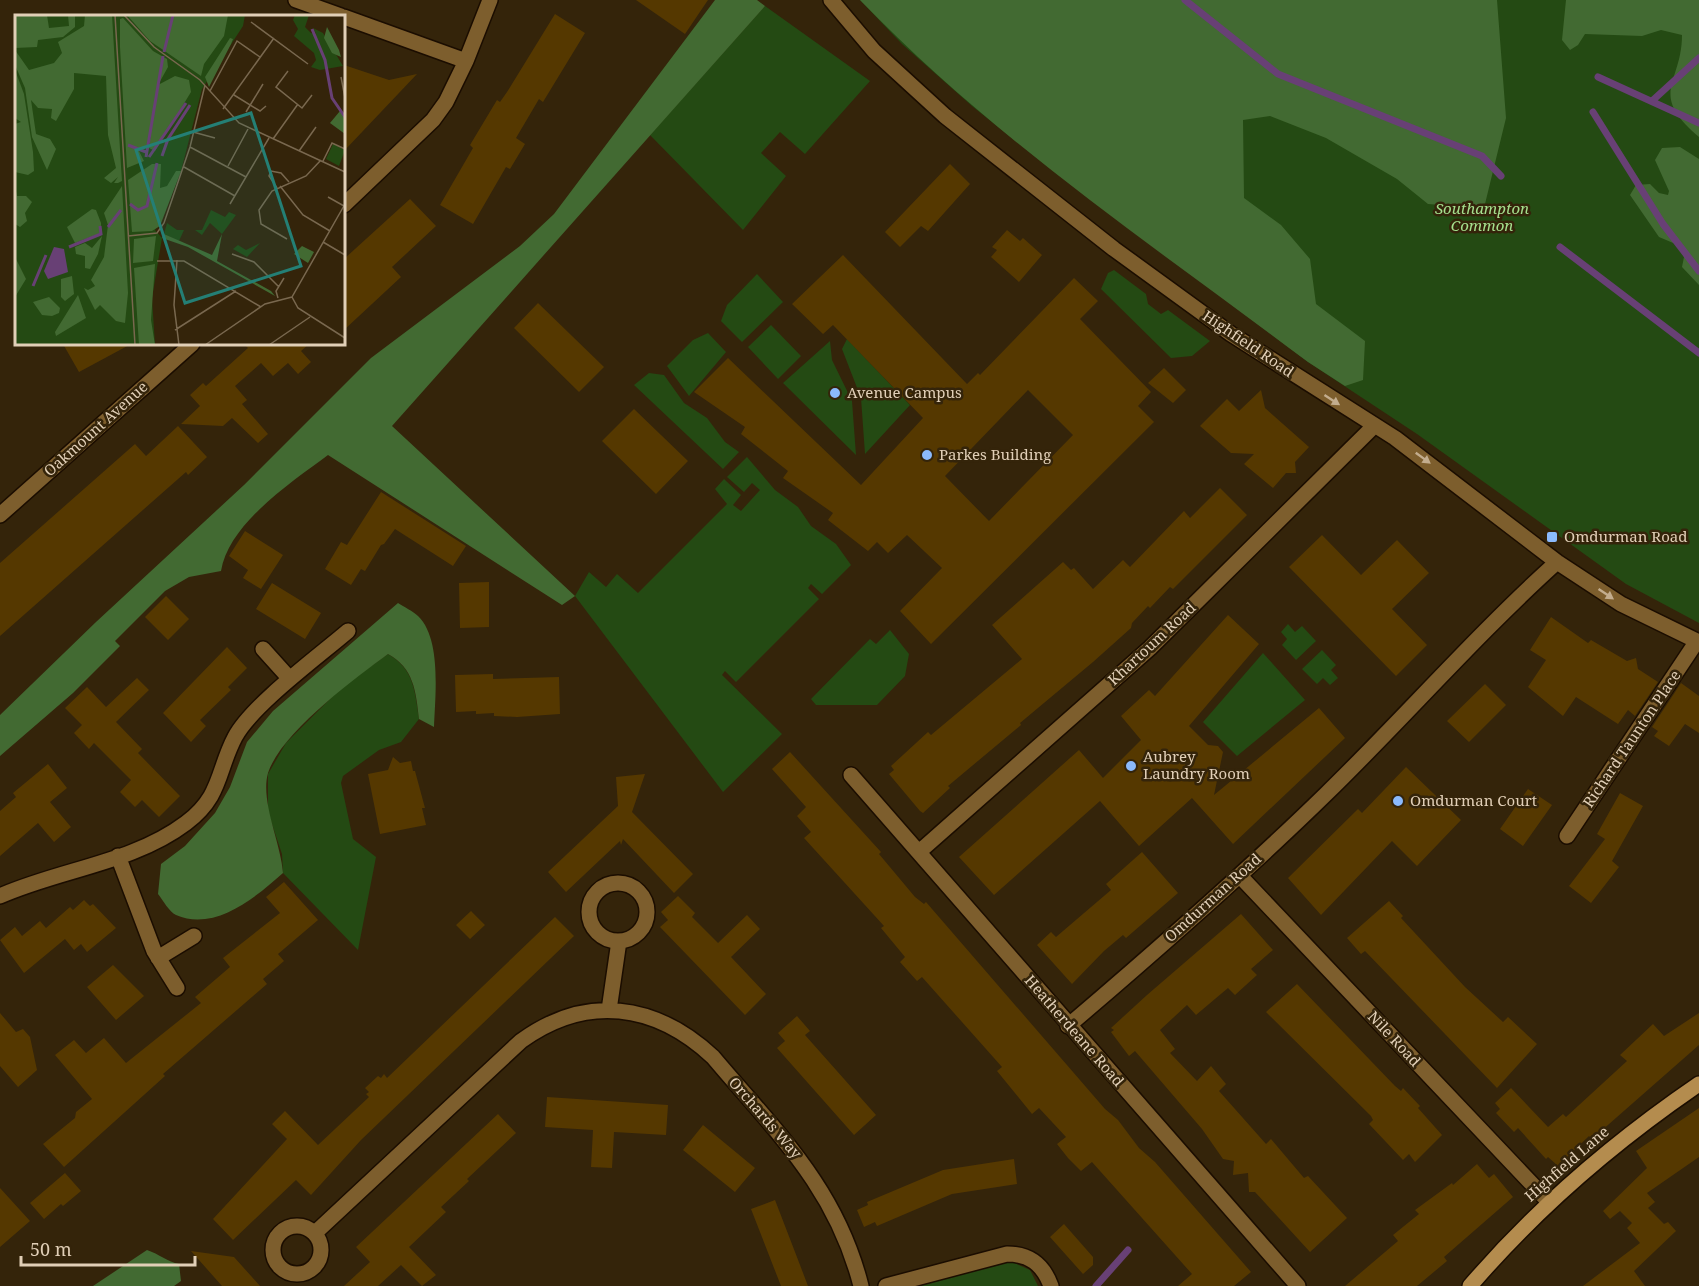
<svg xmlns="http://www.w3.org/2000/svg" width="1699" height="1286" font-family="'Noto Serif',serif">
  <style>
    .green { fill: #244a13 }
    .forest { fill: #426a32 }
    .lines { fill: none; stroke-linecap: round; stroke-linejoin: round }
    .stream { stroke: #684075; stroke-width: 7 }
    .building { fill: #553800; fill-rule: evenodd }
    .minor-casing { stroke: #1b0d00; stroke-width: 18 }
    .major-casing { stroke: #1b0d00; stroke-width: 18 }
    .minor { stroke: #7d5e2d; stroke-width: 15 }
    .major { stroke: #b48c4e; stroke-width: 15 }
    .oneway { fill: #c3ad8e }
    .poi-dot { fill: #8bbafc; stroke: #34240a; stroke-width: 2 }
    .labels { text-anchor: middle; stroke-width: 5; stroke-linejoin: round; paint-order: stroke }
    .park-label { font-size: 15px; font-style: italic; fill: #a5e08e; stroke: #34240a }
    .street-label { font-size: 15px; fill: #e1cfb7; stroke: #34240a }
    .poi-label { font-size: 15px; fill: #e1cfb7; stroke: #34240a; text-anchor: start }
    .inset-river { fill: none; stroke: #684075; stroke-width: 3 }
    .inset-road { fill: none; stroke: #79684f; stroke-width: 1.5 }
    .view { fill: #247f75; fill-opacity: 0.15; stroke: #247f75; stroke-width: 3 }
    .inset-edge { fill: none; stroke: #e1cfb7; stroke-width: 3 }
  </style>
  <rect width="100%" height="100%" fill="#34240a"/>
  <path class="green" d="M860,0H1699V623L1626,584L1417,434L1308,362L1048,167L972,106L902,44Z
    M765,6L870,81L805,154L780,132L761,153L786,176L743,230L650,135Z
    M1114,270L1146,294L1148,304L1161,314L1168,310L1210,341L1192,356L1171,358L1101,289L1108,273Z
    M757,274L783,302L742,342L721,321L727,305Z
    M771,325L801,356L778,379L748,347Z
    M708,333L726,352L689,396L667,366L693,340Z
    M847,339L910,405L865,454L861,398L842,349Z
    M830,341L832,360L852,401L856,455L783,383Z
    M649,373L664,375L684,403L707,418L725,442L739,452L723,469L634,385Z
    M747,457L775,490L798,507L811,526L836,544L851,565L822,594L811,584L808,588L819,599L736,682L725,671L722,675L782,734L723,792L575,596L589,572L606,587L617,574L638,593L727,504L715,489L724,479L741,495L733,505L741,511L760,490L752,483L744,492L727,477Z
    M1288,624L1295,632L1302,626L1316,641L1296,660L1282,645L1287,639L1281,632Z
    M890,630L909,654L905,676L877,705H816L811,699L870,639L876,644Z
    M1322,650L1336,665L1331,670L1338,678L1330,685L1323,678L1317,684L1302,669Z
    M1263,653L1305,700L1237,756L1203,722Z
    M388,654C414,669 415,691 419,719L401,742L379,750L343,776L341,783L353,839L376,857L358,950L283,873L282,854L268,812V774L286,743L342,687Z
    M1010,1261L1030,1270L1038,1286H913Z"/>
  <path class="forest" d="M715,0H757L765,6L392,426L575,596L562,605L328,455C292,482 229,523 221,571L189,577L165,591L115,641L120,646L73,693L0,756V715L96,622L244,485L371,358L520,246L554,214Z
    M860,0H1497L1506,118L1484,208L1428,204L1397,179L1326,138L1270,116L1243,120L1244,198L1281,225L1310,259L1316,304L1365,341L1363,380L1345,386L1308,362C1155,247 994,139 860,0Z
    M1566,0H1699V137C1647,93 1682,84 1682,35L1661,30L1642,36L1585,34L1578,45L1570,50L1562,40Z
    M1680,147L1699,159V285L1682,267L1684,257L1678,245L1659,237L1630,195L1636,185L1650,184L1659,193L1668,195L1669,191L1655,160L1662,148Z
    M398,603C404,607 413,611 418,616C442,639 435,697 434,727L419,719C416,692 414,668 388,654C354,679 281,733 268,773C260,801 281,843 283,873C256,897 215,932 176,915C169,912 163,900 158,894L161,864L185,846L215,813L230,787L247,742L273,711Z
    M147,1250C159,1254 168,1262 179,1264L181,1281L174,1286H93Z"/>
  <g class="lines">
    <path class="stream" d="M1185,0L1278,74L1482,156L1501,176
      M1598,77L1699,123
      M1652,101L1699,58
      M1593,112L1663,224L1699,271
      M1560,247L1699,353
      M1096,1286L1128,1250"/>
  </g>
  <path class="building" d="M636,0H708L685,34Z
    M555,14L585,33L543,102L539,99L516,138L525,144L510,169L506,167L473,224L440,205L473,148L470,145L497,100L500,102L507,92Z
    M344,65L389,80L417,74L344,151Z
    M950,164L970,184L928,231L921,226L900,247L885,232Z
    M410,199L436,226L392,267L401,277L344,330V259Z
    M1007,230L1020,241L1023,238L1042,255L1019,282L991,257L997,250L992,247Z
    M843,255L967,384L978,373L980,375L1074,278L1098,301L1080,319L1151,392L1138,406L1154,422L931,644L900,611L942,568L907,535L888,553L877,542L868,551L828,520L833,513L783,478L788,471L741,434L745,427L694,392L728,358L861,485L923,418L833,325L823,334L792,304ZM1028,390L1073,435L989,521L945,476Z
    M538,303L604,367L579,392L514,328Z
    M63,344H131L79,372Z
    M244,344H309L301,351L311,362L298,374L288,363L273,376L261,363L235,386L247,400L242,404L268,434L258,443L232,418L223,426L181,424L200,406L190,395L203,383L206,386L248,348Z
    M1164,368L1186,390L1173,403L1148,383Z
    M1261,390L1265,408L1309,447L1295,462L1296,473H1286L1273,488L1244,464L1254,454L1231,453L1200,426L1227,399L1239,411Z
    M634,409L688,461L656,494L602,441Z
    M178,426L207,457L188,475L186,472L0,636V563L135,444L146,456Z
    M1220,488L1247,515L1173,589L1170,587L1150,608L1148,606L1132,623L1131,628L1093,662L1020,723L1021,725L948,786L950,788L923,813L920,811L889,774L894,770L891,766L928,732L931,735L1022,659L992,625L1063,562L1071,570L1074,568L1093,589L1123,560L1130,567L1184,511L1190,518Z
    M381,492L466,546L453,566L395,529L384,544L381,545L365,571L361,569L351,585L325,569L341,542L347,545Z
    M245,531L283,555L261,589L243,578L248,570L229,556Z
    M1322,535L1361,575L1397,540L1429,573L1392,609L1427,645L1396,676L1289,567Z
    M489,582V627L460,628L459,583Z
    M272,583L321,613L305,639L256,609Z
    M166,596L189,619L168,640L145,617Z
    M1228,615L1259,644L1189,726L1208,745L1218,746L1223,752L1214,795L1319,708L1345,738L1233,844L1192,798L1139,846L1100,801L994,895L959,857L1079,750L1103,778L1141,740L1121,716L1149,690L1155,696Z
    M1551,617L1588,643L1591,640L1627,661L1636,658L1638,669L1658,682L1635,716L1628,710L1618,724L1576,697L1563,716L1528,687L1546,660L1530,650Z
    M227,647L247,668L228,687L231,690L200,720L206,726L191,742L163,713Z
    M493,674V679L559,677L560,714L517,717L494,716V713L476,714V711L456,712L455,675Z
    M137,678L149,690L116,722L142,749L138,753L180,796L159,817L142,800L135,807L120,792L131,780L94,743L89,749L74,733L82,725L65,708L87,687L106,707Z
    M1681,683L1699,696V733L1685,724L1669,746L1654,736L1658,731L1652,727Z
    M1485,684L1506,705L1469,742L1447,721Z
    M790,752L881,852L879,854L915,897L924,904L926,902L1105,1109L1118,1120L1139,1148L1155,1162L1251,1272L1234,1286H1178L1192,1274L1092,1162L1081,1171L1068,1158L1057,1144L1066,1137L1039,1108L1032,1114L997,1071L1002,1067L922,977L917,981L900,962L905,957L881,928L884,926L804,838L811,832L797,816L806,807L772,769Z
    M393,757L400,763L411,761L413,771H415L425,808H422L426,825L380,834L368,774L388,770Z
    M48,764L67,788L50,802L71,827L54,842L38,823L0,856V811L16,797L13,793Z
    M1406,767L1461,820L1417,866L1392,841L1321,915L1288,878L1358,809L1362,813Z
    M645,774L632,812L693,874L674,893L623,839L621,845L620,841L566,892L548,872L618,806L616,777Z
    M1528,789L1552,805L1523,846L1500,829Z
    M1620,793L1643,806L1612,861L1619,867L1591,903L1569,886L1605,839L1597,834Z
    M1142,852L1178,893L1126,938L1123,935L1104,951L1072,984L1037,945L1051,932L1056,937L1111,890L1106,884Z
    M284,882L318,920L278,954L284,961L263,979L267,984L163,1074L165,1076L64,1167L43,1144L75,1118L76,1112L92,1099L55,1055L74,1040L86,1053L104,1038L126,1063L201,1003L195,997L230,967L223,958L280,913L266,897Z
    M678,896L695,913L692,917L718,943L747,915L760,929L731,957L766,994L745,1015L660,927L668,920L661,912Z
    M84,900L90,906L93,904L116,928L87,952L81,944L74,950L65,939L24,973L0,940L15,927L22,936L40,921L46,928L70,907L73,910Z
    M1389,901L1403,916L1401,918L1465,987L1503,1022L1508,1017L1537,1044L1497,1088L1365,951L1361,954L1347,938Z
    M471,911L485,925L470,939L456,925Z
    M1241,914L1273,950L1251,969L1257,975L1235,995L1228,988L1196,1015L1187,1005L1160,1030L1175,1049L1170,1053L1197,1081L1211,1066L1226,1084L1219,1091L1266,1144L1271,1139L1304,1178L1308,1176L1347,1218L1310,1252L1255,1192H1249L1248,1173L1233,1175L1234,1161L1223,1159L1202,1129L1135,1051L1129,1056L1111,1032L1114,1030L1111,1028L1147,995Z
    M555,917L574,936L361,1140L311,1195L296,1180L233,1240L213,1219L287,1139L272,1124L285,1111L318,1145L369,1097L366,1094L369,1092L365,1088L378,1076L381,1078L384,1074L387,1078Z
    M113,965L144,996L116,1020L87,987Z
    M1297,984L1395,1086L1401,1091L1403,1088L1420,1106L1418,1108L1442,1135L1415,1162L1409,1154L1403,1160L1369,1124L1373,1120L1371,1116L1266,1012Z
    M0,1013L16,1032L23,1029L30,1037L37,1070L18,1087L0,1066Z
    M1699,1013V1045L1592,1139L1589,1136L1558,1166L1548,1157L1546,1159L1518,1128L1514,1132L1496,1113L1500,1109L1495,1103L1511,1088L1548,1127L1563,1114L1566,1117L1627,1061L1620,1055L1653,1024L1664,1036Z
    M797,1016L810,1031L805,1035L876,1115L854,1135L777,1048L785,1041L778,1033Z
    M547,1097L668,1105L666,1135L614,1132L612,1168L591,1167L593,1130L545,1127Z
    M1699,1108V1157L1647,1193L1655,1202L1648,1208L1664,1224L1668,1222L1676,1231L1634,1271L1645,1286H1583L1640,1243L1627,1228L1632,1223L1620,1211L1610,1219L1603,1211L1647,1168L1636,1151Z
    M498,1114L516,1133L467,1179L469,1181L441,1207L446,1212L409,1247L436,1275L422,1286L401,1265L378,1286H344L370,1262L356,1247Z
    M703,1125L755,1168L735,1192L683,1150Z
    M1014,1159L1017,1184L952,1194L877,1226L875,1222L864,1227L857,1210L868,1205L867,1202L943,1170Z
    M1477,1164L1489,1178L1494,1174L1513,1197L1444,1257L1447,1261L1417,1286H1345L1398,1241L1393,1235L1419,1214L1415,1210L1452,1183L1453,1185Z
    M65,1173L81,1191L63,1206L61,1204L44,1219L30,1203Z
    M0,1188L30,1221L0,1247Z
    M775,1200L800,1265L808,1286H781L751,1209Z
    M1064,1224L1093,1257V1265L1083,1274L1050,1237Z
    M191,1251L234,1257L260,1286H222Z"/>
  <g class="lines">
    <g class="minor-casing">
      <path id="minor" d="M296,0L341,16
        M831,0L874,51L945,116L1114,249L1231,334L1395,438L1557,562L1621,604L1699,642
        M344,17L466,61
        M344,205L433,120L446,102L466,61L490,0
        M0,515L192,344
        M263,649L290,679
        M851,775L1298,1286
        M1567,836L1697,641
        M919,852L1150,648L1374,426
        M118,856L154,951L177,988
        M1240,876L1549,1202
        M589 912a29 29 0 1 1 58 0a29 29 0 1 1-58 0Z
        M0,896C61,869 133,863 186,823C222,796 217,771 235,737C252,705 319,656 348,631
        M158,958L194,936
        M609,1010L619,941
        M1068,1026C1156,951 1243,875 1326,794C1404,718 1476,635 1557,562
        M273 1250a24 24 0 1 1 48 0a24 24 0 1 1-48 0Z
        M315,1233L521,1041C586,994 655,1003 713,1057C776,1132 836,1187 861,1286
        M886,1286L1007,1254C1029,1254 1043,1264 1051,1286"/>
    </g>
    <g class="major-casing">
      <path id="major" d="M1470,1286C1537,1208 1614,1142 1699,1084"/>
    </g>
    <use href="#minor" class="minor"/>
    <use href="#major" class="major"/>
  </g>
  <defs><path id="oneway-solid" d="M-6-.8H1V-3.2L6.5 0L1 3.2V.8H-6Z" transform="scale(1.5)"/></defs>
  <g class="oneway">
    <use href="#oneway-solid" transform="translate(1332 400) rotate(33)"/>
    <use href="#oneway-solid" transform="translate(1423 458) rotate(36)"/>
    <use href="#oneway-solid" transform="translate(1606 594) rotate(34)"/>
  </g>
  <g class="poi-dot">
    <circle cx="835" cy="393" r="6"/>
    <circle cx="927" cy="455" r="6"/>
    <rect x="1546" y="531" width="12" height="12" rx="3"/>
    <circle cx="1131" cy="766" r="6"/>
    <circle cx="1398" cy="801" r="6"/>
  </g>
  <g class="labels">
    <g class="park-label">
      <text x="1482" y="214">Southampton<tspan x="1482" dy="17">Common</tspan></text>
    </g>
    <g class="street-label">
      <text transform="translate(1248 344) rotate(34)" y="5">Highfield Road</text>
      <text transform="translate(96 429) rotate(-42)" y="5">Oakmount Avenue</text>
      <text transform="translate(1152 644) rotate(-43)" y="5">Khartoum Road</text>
      <text transform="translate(1632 739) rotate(-56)" y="5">Richard Taunton Place</text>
      <text transform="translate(1213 898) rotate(-42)" y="5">Omdurman Road</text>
      <text transform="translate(1074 1031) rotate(49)" y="5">Heatherdeane Road</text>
      <text transform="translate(1394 1039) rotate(47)" y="5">Nile Road</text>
      <text transform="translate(765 1118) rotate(49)" y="5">Orchards Way</text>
      <text transform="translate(1567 1164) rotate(-41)" y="5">Highfield Lane</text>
    </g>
    <g class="poi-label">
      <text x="847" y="398">Avenue Campus</text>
      <text x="939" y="460">Parkes Building</text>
      <text x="1564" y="542">Omdurman Road</text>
      <text x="1143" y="762">Aubrey<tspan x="1143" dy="17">Laundry Room</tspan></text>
      <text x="1410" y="806">Omdurman Court</text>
    </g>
  </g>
  <g transform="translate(15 15)">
    <rect width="330" height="330" fill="#34240a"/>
    <path d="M0,0H230L228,11L187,74L165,160L140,215L147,223L137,283L140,330H0ZM280,0H294L290,12L296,18L301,19L298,13L308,18L328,51L305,55L296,52L301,45L299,38L279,21L283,14L278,5ZM318,129L330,135L324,151L311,144ZM196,195L210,202L214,197L221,200L207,219L195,208L187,220L180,215H187ZM152,208L162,215H169L164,226L149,219ZM245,228L232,242L218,234L223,230L231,235Z" fill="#244a13"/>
    <path d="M0,0H32L34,13L54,11L53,0H60V12L48,22L23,25L22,32L0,33ZM70,0H97L106,151L107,166L103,168H99L103,162L96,168L89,163L101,153L93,120L91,61L59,58V74L41,106L36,103L37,94L23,93L16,85L21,119L35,124L41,134L32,155L17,122L10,73L0,50V35L14,55L39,48L47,38L43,27L69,11ZM112,0H213L209,21L189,49L186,61L135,26ZM108,3L138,36L152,44L153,52L143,70L160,61L174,65L176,77L140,136L134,133L137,108L133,132L124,136L129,146L112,153L105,32V4ZM312,12L324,35L326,42L317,38L309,23ZM215,23L218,24L216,29L194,72L190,62ZM0,55L9,79L18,137L19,156L13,160L0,157V109L6,107L0,103ZM325,96L330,102V119L315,108ZM137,149H146L145,173L152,171L161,156H166L145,211L137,216L117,217L113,165ZM0,171L2,181H11L17,187L10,198L12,206L5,212L0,209ZM107,171L113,278L110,308L101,306L85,290L80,295L69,273L73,275L80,271L76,265L89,242L93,210L89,198ZM77,194L81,195L86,208V218L60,228L52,212ZM149,219L197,240L207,219L202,246L256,276L260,281L173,232L147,223ZM87,221L83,239L75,254L70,253V241L61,239L60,232L70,228L77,233ZM141,221L138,246L118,248L119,224ZM287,231L299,237L293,248L279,239ZM0,242L11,264L0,282ZM140,249L136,305L140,330H124L119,253ZM57,261L59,279L50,286L46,282V264ZM63,280L71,303L41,321L40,317ZM34,282L45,293L44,298L37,301L27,300L18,287Z" fill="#426a32"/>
    <path d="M39,232L49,234L53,257L33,264L29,256Z" fill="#684075"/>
    <path class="inset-river" d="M297,14L310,45L317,83L330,102M149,37L158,0M113,130L131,137M147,141L153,124L175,90M131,142L148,41M134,142L171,88M115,189L123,195L132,191L142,148M93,212L106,195M54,232L86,219L85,211M18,271L31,240"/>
    <path class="inset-road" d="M100,0L120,330M109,0L139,32L185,65L224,108L330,157M236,7L293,49M273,56L261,72L287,93L297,80M326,62L330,83M195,76L222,26L245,42M219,80L245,96L251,91M208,94L259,23M231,97L248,69M178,117L200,123M258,124L283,89M175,132L231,162M284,136L301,112M308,146L317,128L330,134M213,151L233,114M169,152L220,181M265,171L288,200L315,216M262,173L254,161L256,156L266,158L274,167M313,182L329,191M215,189L254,123M330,189L277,282L283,293L330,323M113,221L142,218L149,208L175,132L190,70M272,224L246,209L244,195L257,176L291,161L306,145M308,227L330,240M217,239L239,247L264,272M162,245L159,290L164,330M142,246H169L246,292M263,283L261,276L269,263M160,315L221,276M190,330L250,289L277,282M254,330L295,302"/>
    <path class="view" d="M236,98L286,251L170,288L121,135Z"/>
    <rect width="330" height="330" class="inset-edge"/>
  </g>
  <path d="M21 1256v9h174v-9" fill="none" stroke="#e1cfb7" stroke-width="3"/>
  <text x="30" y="1256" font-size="18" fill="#e1cfb7" stroke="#34240a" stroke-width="4.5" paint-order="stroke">50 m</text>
</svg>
